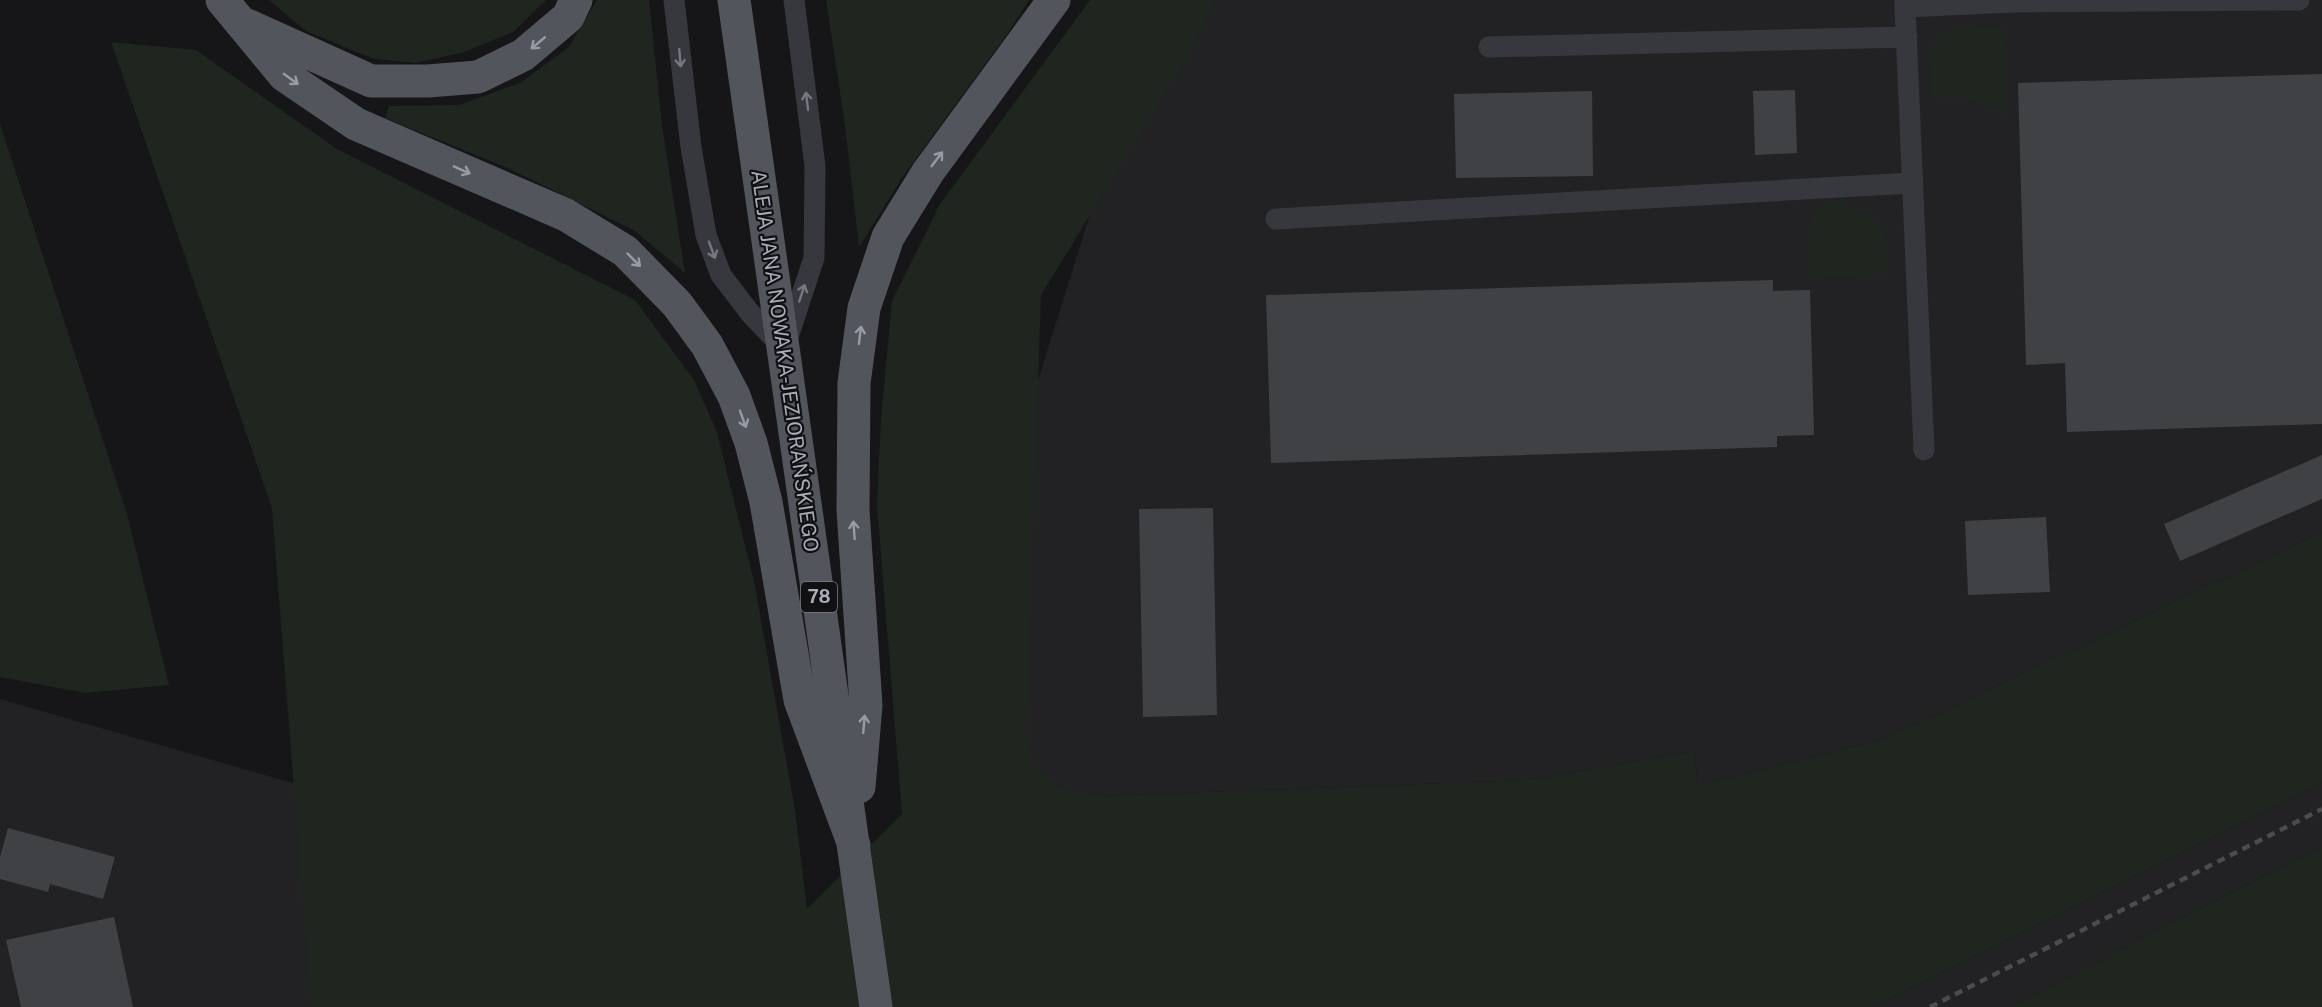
<svg xmlns="http://www.w3.org/2000/svg" width="2322" height="1007" font-family="'Public Sans',sans-serif">
  <style>
    .built { fill: #222225 }
    .green { fill: #1e261f }
    .building { fill: #404145 }
    .lines { fill: none; stroke-linecap: round; stroke-linejoin: round }
    .service { stroke: #37383d; stroke-width: 21 }
    .primary { stroke: #53555c; stroke-width: 33 }
    .rail { stroke: #4a4c52; stroke-width: 4.5; stroke-dasharray: 8 6; stroke-linecap: butt }
    .oneway { stroke: #979ba6 }
    .oneway2 { stroke: #757881 }
    .labels { text-anchor: middle; stroke-width: 4.5; stroke-linejoin: round; paint-order: stroke }
    .shield { fill: #111113; stroke: #7b7e86; stroke-width: 1.5 }
    .shield-label { font-size: 18px; font-weight: bold; fill: #a8adb8 }
    .street-label { font-size: 20px; fill: #a8adb8; stroke: #111113 }
  </style>
  <rect width="100%" height="100%" fill="#161618"/>
  <path class="built" d="M1182,0H2322V532L1884,739L1697,785L1695,751L1526,780L1102,796L1076,794L1057,788L902,815L1117,128Z
    M0,699L791,926L803,1007H0Z
    M2322,782V846L2009,1007H1873Z"/>
  <path class="green" d="M269,0H546L513,32L464,52L416,63L374,59L306,31Z
    M597,0H649L662,125L685,273L635,231L510,169L385,118L389,106L459,105L520,83L569,47Z
    M826,0H1029L1008,33L904,175L859,247L845,125Z
    M1090,0H1215L1192,49L1041,295L1026,738C1033,781 1062,793 1102,796L1526,780L1695,751L1697,785L1884,739L2322,532V782L1873,1007H311L272,508L111,42L196,50L337,149L635,300L694,380L717,432L754,581L795,810L807,909L902,814L877,505L881,418L892,301L940,204Z
    M2006,27L2008,116L1963,97H1932L1929,51L1945,32L1956,29Z
    M0,124L127,514L169,685L85,693L0,677Z
    M1846,200L1847,207C1857,210 1869,213 1877,221C1888,232 1891,261 1885,274L1809,279C1809,243 1798,203 1846,200Z
    M2322,846V1007H2009Z"/>
  <path class="building" d="M2322,74V424L2067,432L2065,363L2026,365L2018,83Z
    M1795,90L1797,153L1755,155L1753,91Z
    M1592,91L1593,176L1456,178L1454,94Z
    M1773,280V291L1810,290L1814,435L1777,436V447L1271,463L1266,295Z
    M2322,455V499L2180,561L2164,524Z
    M1213,508L1217,715L1143,717L1139,509Z
    M2046,517L2050,592L1968,595L1965,521Z
    M8,828L115,857L103,899L50,884L48,892L0,879V857Z
    M114,917L133,1007H21L6,940Z"/>
  <g class="lines">
    <path class="service" d="M674,0L691,147L706,235L721,275L750,313L784,349L814,258L815,166L794,0
      M1905,0V7L2014,2L2299,0
      M1905,7L1924,450
      M1489,47L1907,37
      M1276,219L1912,183"/>
    <path class="primary" d="M222,0L284,75L356,124L566,215L625,251L677,304L707,345L734,396L751,443L766,502L800,700L854,845
      M734,0L876,1007
      M247,25L371,81H428L478,77L523,55L568,17L576,0
      M859,787L866,705L853,510L854,383L864,308L888,237L928,172L1054,0"/>
    <path class="rail" d="M1930,1007L2322,809"/>
  </g>
  <defs><path id="oneway-shaft" d="M-6 0H5M1.5-3L5.5 0L1.5 3" fill="none" stroke-width="1.6" stroke-linecap="round" stroke-linejoin="round" transform="scale(1.5)"/></defs>
  <g class="oneway">
    <use href="#oneway-shaft" transform="translate(538 43) rotate(140)"/>
    <use href="#oneway-shaft" transform="translate(291 79) rotate(36)"/>
    <use href="#oneway-shaft" transform="translate(937 159) rotate(-53)"/>
    <use href="#oneway-shaft" transform="translate(462 170) rotate(24)"/>
    <use href="#oneway-shaft" transform="translate(634 260) rotate(45)"/>
    <use href="#oneway-shaft" transform="translate(860 335) rotate(-83)"/>
    <use href="#oneway-shaft" transform="translate(743 419) rotate(70)"/>
    <use href="#oneway-shaft" transform="translate(854 530) rotate(-94)"/>
    <use href="#oneway-shaft" transform="translate(864 724) rotate(-85)"/>
  </g>
  <g class="oneway2">
    <use href="#oneway-shaft" transform="translate(680 58) rotate(85)"/>
    <use href="#oneway-shaft" transform="translate(807 101) rotate(-97)"/>
    <use href="#oneway-shaft" transform="translate(712 250) rotate(70)"/>
    <use href="#oneway-shaft" transform="translate(802 293) rotate(-72)"/>
  </g>
  <g class="labels">
    <rect class="shield" x="801" y="582" width="36" height="30" rx="4.5"/>
    <g class="shield-label">
      <text x="819" y="603">78</text>
    </g>
    <g class="street-label">
      <text transform="translate(785 361) rotate(82)" y="7">ALEJA JANA NOWAKA-JEZIORAŃSKIEGO</text>
    </g>
  </g>
</svg>
